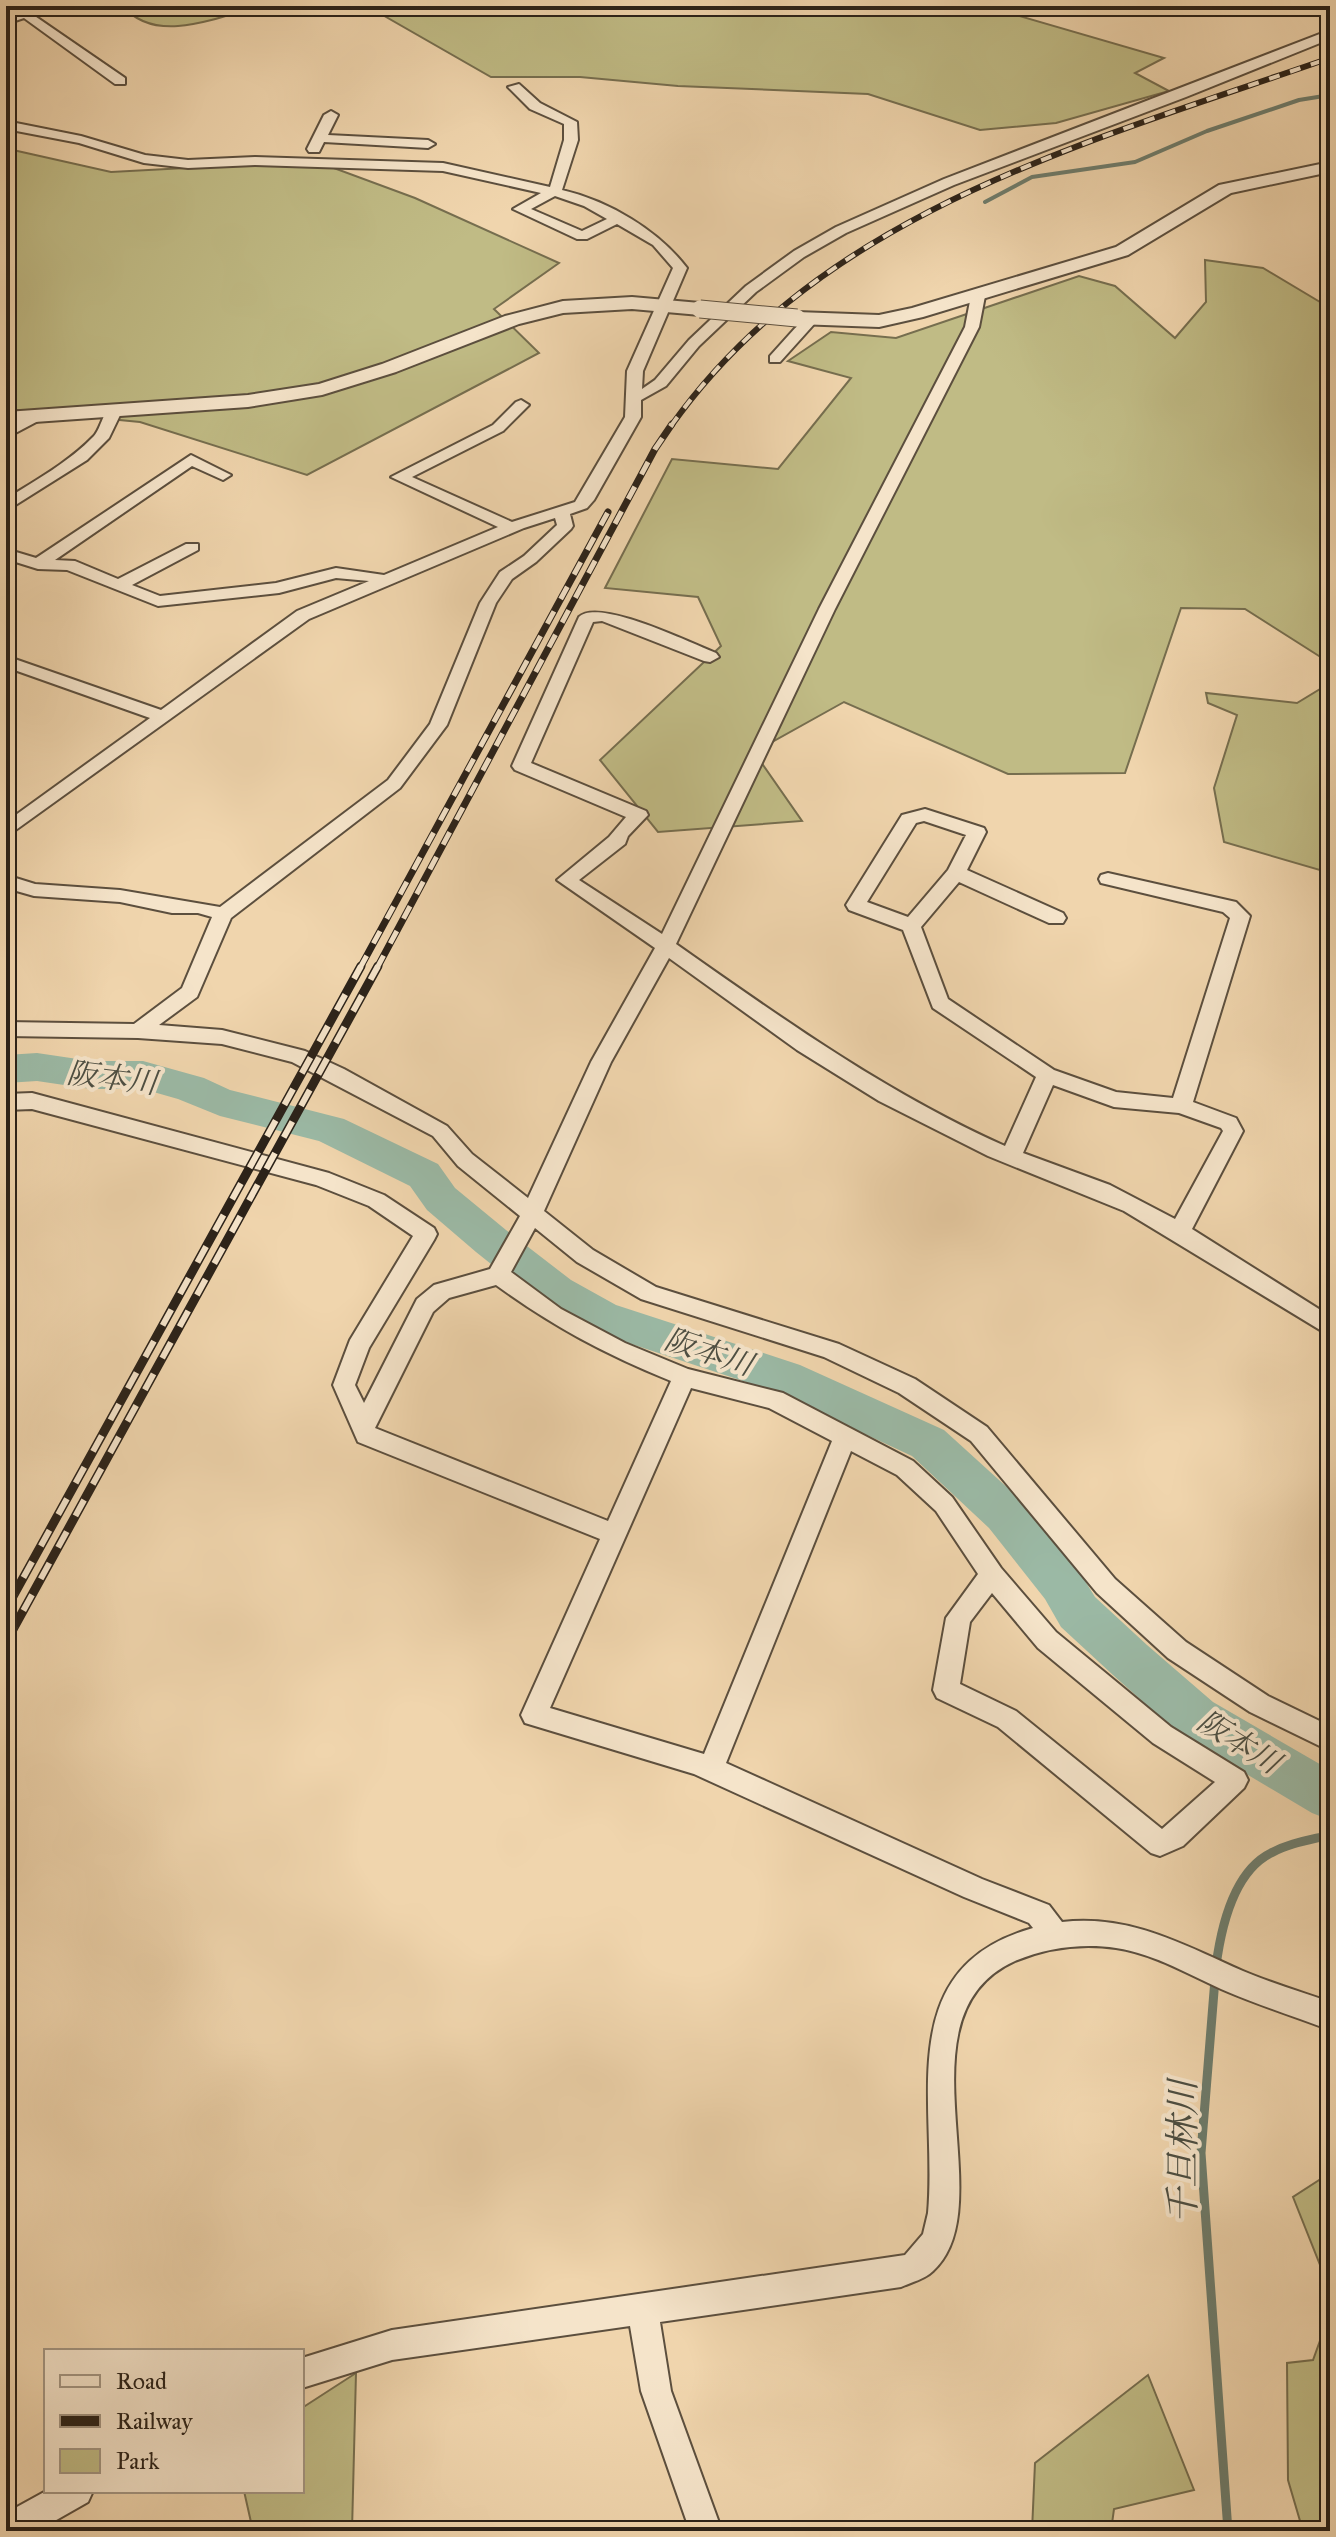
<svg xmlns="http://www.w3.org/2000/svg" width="1336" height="2537" font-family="'IM FELL Great Primer','Noto Serif JP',serif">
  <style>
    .green { fill: #c0bb85; stroke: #766e4f; stroke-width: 2 }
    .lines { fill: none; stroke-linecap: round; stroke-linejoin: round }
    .stream-far1 { stroke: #6e7d6d; stroke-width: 4 }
    .stream { stroke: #6e7d6d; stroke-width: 9 }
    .river { fill: #9bb9a5; fill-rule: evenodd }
    .minor-casing { stroke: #5c4f3e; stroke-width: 4 }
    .tertiary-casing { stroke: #5c4f3e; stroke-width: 4 }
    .minor { fill: #f5e4ca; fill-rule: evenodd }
    .tertiary { fill: #f5e4ca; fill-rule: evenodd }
    .rail-far2-casing { stroke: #2b2219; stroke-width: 6 }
    .rail-far1-casing { stroke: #2b2219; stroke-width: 7 }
    .rail-casing { stroke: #2b2219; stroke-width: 9 }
    .rail-far2 { stroke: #f5e4ca; stroke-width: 4; stroke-dasharray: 11; stroke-linecap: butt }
    .rail-far1 { stroke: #f5e4ca; stroke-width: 5; stroke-dasharray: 14; stroke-linecap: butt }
    .rail { stroke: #f5e4ca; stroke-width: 6; stroke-dasharray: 18; stroke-linecap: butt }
    .tertiary-bridge-casing { stroke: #5c4f3e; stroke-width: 19; stroke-linecap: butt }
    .tertiary-bridge { stroke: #f5e4ca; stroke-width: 17 }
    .labels { text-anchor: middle; stroke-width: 8; stroke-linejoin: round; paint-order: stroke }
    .water-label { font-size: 30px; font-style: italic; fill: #4d4f43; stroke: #f5e4ca }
    .near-water-label { font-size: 36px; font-style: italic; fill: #4d4f43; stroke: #f5e4ca }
  </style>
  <rect width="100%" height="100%" fill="#f0d5ad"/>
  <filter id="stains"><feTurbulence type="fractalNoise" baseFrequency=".0025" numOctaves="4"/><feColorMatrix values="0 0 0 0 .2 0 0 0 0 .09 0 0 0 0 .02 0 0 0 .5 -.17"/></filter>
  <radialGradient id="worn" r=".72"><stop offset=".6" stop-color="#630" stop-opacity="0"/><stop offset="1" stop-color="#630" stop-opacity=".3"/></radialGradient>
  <path class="green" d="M123,6H257C217,18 155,45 123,6Z
    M367,6H985L1164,58L1135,73L1169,91L1056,123L980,130L868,94L678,86L580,77H491Z
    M13,150L111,172L315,161L415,198L559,263L494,309L539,353L307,475L140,422L6,409V153Z
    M1205,260L1263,268L1330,308V663L1245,609L1181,608L1125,773L1008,774L844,702L754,752L802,821L658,832L600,760L721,646L698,597L605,588L672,459L778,469L851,378L788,361L831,332L896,338L1079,276L1115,286L1175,338L1206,302Z
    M1330,683V873L1224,842L1214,788L1237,715L1208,703L1206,693L1297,703Z
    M1330,2173V2290L1293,2197Z
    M1330,2313V2531H1303L1288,2480L1287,2363L1313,2360Z
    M356,2373L352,2531H253L244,2491H302V2408Z
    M1148,2375L1194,2490L1114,2509L1111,2531H1032L1035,2463Z"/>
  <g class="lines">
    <path class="stream-far1" d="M1313,6H1327
      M985,202L1032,177L1135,162L1207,131L1299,100L1330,95"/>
    <path class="stream" d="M1216,1966C1221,1928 1233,1872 1271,1853C1289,1843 1310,1840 1330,1835
      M1215,1979L1201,2153L1228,2531"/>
    <path class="river" d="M37,1053L91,1061H143L204,1078L230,1090L344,1119L438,1164L455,1188L506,1230L571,1280L616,1305L800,1365L944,1430L1021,1500L1079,1571L1095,1597L1147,1645L1213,1702L1330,1770V1820L1312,1813L1179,1734L1113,1675L1061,1627L1045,1599L989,1528L912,1456L770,1390L586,1329L541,1304L476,1252L427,1210L410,1186L319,1141L220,1116L178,1099L143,1089H91L37,1081L6,1083V1055Z"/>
    <g class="minor-casing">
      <path id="minor" d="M26,10L125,78V84H115L24,18L6,24V16Z
        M1330,30V39L1186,97L954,185L846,233L804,257L756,292L699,346L666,386L641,400V417L594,500L587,508L570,514L573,526L571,529L536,562L512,579L496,603L447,725L400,788L231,918L197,997L159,1025L222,1030L305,1051L344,1069L447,1126L472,1154L528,1198L591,1062L655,948L557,880L609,837L626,817L515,770L512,766L579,617C599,598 690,643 716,653L719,657L710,662L704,661L602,621L593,622L531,763L646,811L648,815L628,836L625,844L579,880L662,934L819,609L965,327L971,296L973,293H983L985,296L979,327L835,609L676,944C783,1019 886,1093 1005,1146L1036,1077L933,1008L903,930L849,910L846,905L902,815L925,809L984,828L986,832L967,870L1063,913L1066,918L1063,923H1049L959,882L921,927L948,999L1054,1070L1116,1092L1173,1098L1230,918L1223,912L1101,883L1099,879L1101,875L1108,873L1236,902L1250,916L1193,1102L1236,1118L1243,1131L1192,1229L1330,1316V1336L1124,1211L988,1156L879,1101L797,1050L669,958L611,1062L544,1211L593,1250L656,1287L839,1344L915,1379L987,1427L1115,1579L1186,1642L1268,1696L1330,1726V1751L1250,1712L1168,1658L1097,1593L971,1441L899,1393L824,1357L641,1299L577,1262L535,1228L511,1272L561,1309L625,1343L688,1369L783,1393L913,1461L952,1497L1001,1568L1056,1632L1171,1727L1244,1772L1248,1780L1244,1788L1183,1846L1160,1856L1151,1853L998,1727L937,1698L933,1690L946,1618L978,1574L936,1511L897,1475L851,1451L726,1763L982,1879L1049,1905L1062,1922C1130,1914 1184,1945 1243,1971C1271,1983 1301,1992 1330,2002V2030C1296,2017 1261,2006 1228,1992C1191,1976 1156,1954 1116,1948C1082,1943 1046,1948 1015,1961C893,2016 1005,2205 933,2271C925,2279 912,2282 901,2287L660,2322L671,2391L722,2531H690L641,2391L630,2326L392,2360L302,2388V2358L392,2330L905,2255L923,2234L928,2213C938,2103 890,1968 1033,1928L1029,1923L964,1897L694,1774L525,1723L521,1715L600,1539L358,1442L333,1385L350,1340L413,1236L369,1206L316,1185L32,1109L6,1110V1094L32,1093L329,1173L384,1195L434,1228L437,1234L434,1240L369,1348L355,1385L364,1403L417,1299L434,1285L490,1269L520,1216L458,1166L433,1136L292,1062L222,1044L138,1038L6,1036V1022L134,1024L182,988L212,917L198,913H172L120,902L34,896L6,888V875L35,884L120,890L220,907L388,780L430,724L480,603L500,572L524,556L557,525L555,518L524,528L309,619L6,837V822L150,718L6,667V656L161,710L297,611L369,581L336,578L279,593L158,606L67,570L38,569L6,559V549L36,558L191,455L231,475L223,480L192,466L55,560L75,561L118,579L186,544H198V550L132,585L160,596L276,583L336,568L384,575L498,527L391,477L493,425L516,402L521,400L529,405L503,431L412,477L512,522L575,502L625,417L627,371L673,268L653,245L617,224L587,239H577L513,209L541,193L443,171L255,165L188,168L144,163L79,143L6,129V121L81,136L145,155L188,160L255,157L443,163L550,187L564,140V124L530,109L508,87L519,84L540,103L577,122L578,140L562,190C609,201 658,230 687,268L643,371L642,389L655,380L689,340L746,286L794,251L836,227L944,179ZM555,196L584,206L607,219L582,231L531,209ZM924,821L966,835L948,870L908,917L867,902L916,823ZM1053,1085L1114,1107L1179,1113L1221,1128L1223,1131L1175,1219L1110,1185L1023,1153ZM496,1285C554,1327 605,1354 671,1381L608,1521L375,1428L433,1312L449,1298ZM691,1388L769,1408L832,1441L704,1754L550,1708ZM992,1593L1038,1648L1153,1743L1215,1782L1162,1829L1016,1711L960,1684L970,1622Z
        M331,111L338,115L328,135L428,140L435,144L428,148L324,142L319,152H309L307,149L324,115Z
        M811,315L818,319L816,322L780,362H770V356L806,316Z
        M114,406L122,411L109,438L87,460L6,511V499C36,480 69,462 94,436C102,427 102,411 114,406Z
        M35,412L43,417L40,420L6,438V427Z
        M46,2491H93L88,2502L37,2531H6V2513Z"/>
    </g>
    <g class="tertiary-casing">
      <path id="tertiary" d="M1330,162V172L1231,193L1128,255L923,317L879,327L797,324L788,318L797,312L879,315L912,308L1116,247L1219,185Z
        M632,297L700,303L709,309L700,315L632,309L563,313L519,324L396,372L322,395L248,407L6,424V412L248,395L319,384L382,364L505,316L563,301Z"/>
    </g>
    <use href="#minor" class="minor"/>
    <use href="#tertiary" class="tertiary"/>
    <g class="rail-far2-casing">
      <path id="rail-far2" d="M671,426C824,210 1092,141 1330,58"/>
    </g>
    <g class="rail-far1-casing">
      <path id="rail-far1" d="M360,968L608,512
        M377,968L655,449L672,424"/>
    </g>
    <g class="rail-casing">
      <path id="rail" d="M6,1609L361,966
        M6,1642L378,966"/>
    </g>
    <use href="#rail-far2" class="rail-far2"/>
    <use href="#rail-far1" class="rail-far1"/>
    <use href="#rail" class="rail"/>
    <g class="tertiary-bridge-casing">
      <path id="tertiary-bridge" d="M700,309L797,318"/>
    </g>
    <use href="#tertiary-bridge" class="tertiary-bridge"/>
  </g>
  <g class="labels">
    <g class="water-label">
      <text transform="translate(112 1078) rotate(7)" y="10">阪本川</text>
      <text transform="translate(709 1352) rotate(18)" y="10">阪本川</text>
      <text transform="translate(1239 1742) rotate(32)" y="10">阪本川</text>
    </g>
    <g class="near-water-label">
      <text transform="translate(1182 2152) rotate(-90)" y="13">千旦林川</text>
    </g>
  </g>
  <rect width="1336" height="2537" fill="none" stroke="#f0d5ad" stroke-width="32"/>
  <rect x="8" y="8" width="1320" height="2521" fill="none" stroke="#2b2219" stroke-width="4"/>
  <rect x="16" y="16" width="1304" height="2505" fill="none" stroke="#2b2219" stroke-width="2"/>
  <rect x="44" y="2349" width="260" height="144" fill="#f5e4ca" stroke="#a49683" stroke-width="2"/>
  <rect x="60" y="2375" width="40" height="12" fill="#f5e4ca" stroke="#a49683" stroke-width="2"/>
  <text x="116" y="2389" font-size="24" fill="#2b2219">Road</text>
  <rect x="60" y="2415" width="40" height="12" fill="#2b2219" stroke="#a49683" stroke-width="2"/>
  <text x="116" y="2429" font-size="24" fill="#2b2219">Railway</text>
  <rect x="60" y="2449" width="40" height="24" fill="#c0bb85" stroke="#a49683" stroke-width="2"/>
  <text x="116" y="2469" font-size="24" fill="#2b2219">Park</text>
  <rect width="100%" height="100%" filter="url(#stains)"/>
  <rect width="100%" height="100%" fill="url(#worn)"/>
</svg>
